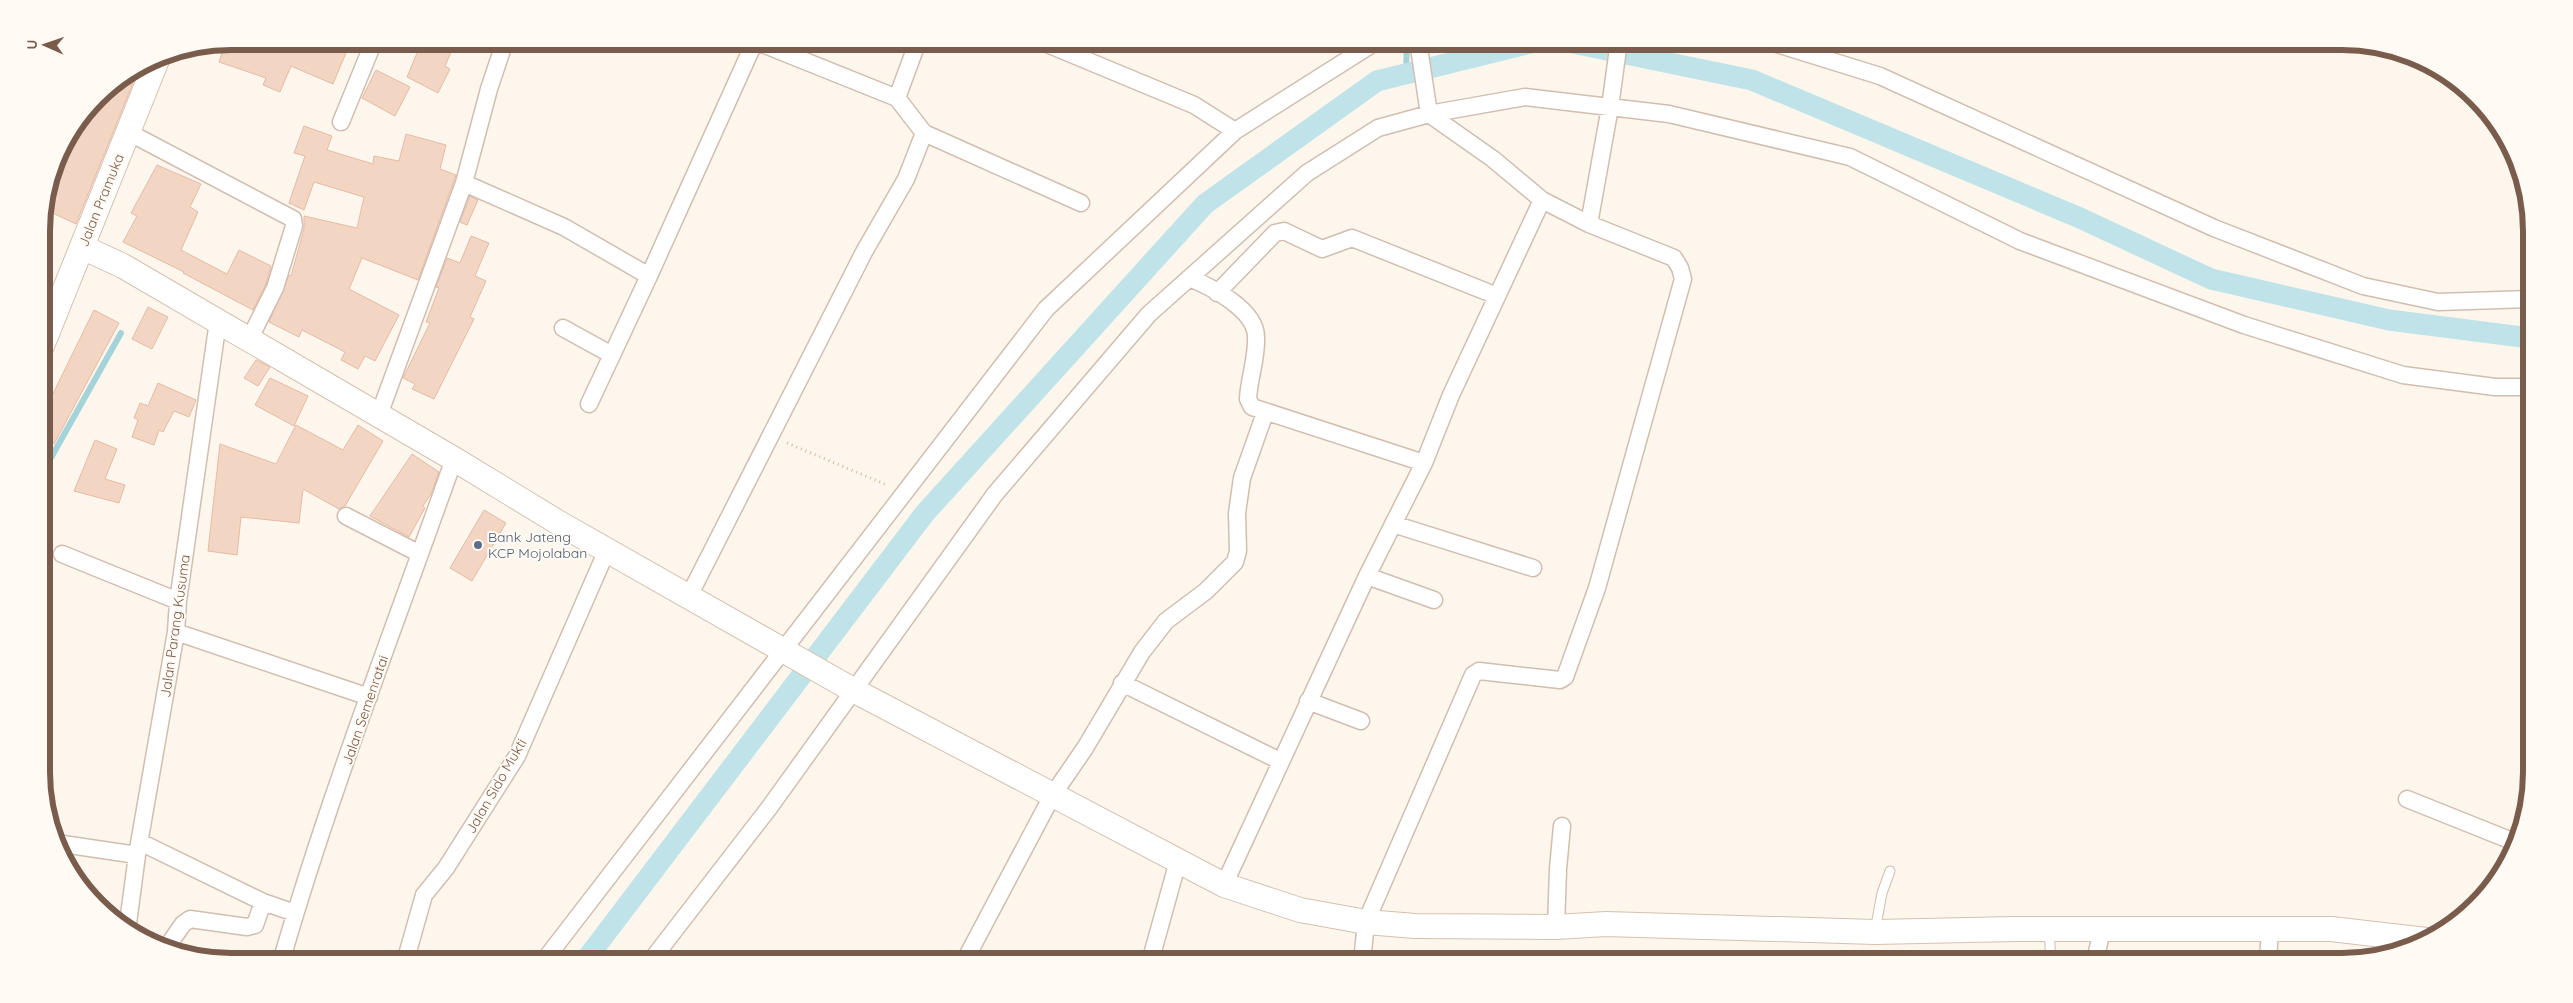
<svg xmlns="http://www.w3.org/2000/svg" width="2573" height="1003" font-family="Quicksand,sans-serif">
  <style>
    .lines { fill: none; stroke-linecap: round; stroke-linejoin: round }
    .stream { stroke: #a5d3da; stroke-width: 6 }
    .canal { stroke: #bfe3e8; stroke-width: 21 }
    .building { fill: #f3d5c3; stroke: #e6bba3 }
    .service-casing { stroke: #d1beb0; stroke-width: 11 }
    .minor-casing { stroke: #d1beb0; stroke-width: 19 }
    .secondary-casing { stroke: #d6c0b0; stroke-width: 26 }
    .path { stroke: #d9b8a5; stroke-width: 3; stroke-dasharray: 1 4; stroke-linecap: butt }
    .service { stroke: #fff; stroke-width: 9 }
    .minor { stroke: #fff; stroke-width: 16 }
    .secondary { stroke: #fff; stroke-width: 24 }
    .service-dot { fill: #5c6f8a; stroke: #fffaf3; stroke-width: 2 }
    .labels { text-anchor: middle; stroke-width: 4; stroke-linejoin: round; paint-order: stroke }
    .street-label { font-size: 14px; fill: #7a5c4d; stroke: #fffaf3 }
    .service-label { font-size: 14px; fill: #4e5e75; stroke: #fffaf3; text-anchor: start }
    .rim { fill: none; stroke: #7a5c4d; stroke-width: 6 }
  </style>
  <rect width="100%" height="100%" fill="#fdf6ec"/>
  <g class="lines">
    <path class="stream" d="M1406,74L1407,41
      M43,472L121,333"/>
    <path class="canal" d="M1563,41L1752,80L2080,218L2211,279L2389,320L2530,338
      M584,962L925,513L1205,204L1377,81L1539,41"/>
  </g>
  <path class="building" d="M231,41H347L344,47L348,48L333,84L291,66L280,92L263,85L266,78L219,62L226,42Z
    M422,41H456L445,66L450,69L438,93L407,77Z
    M139,68L76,224L44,209L61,147L106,88Z
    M376,70L410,87L395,116L362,98Z
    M304,126L332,136L327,150L373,164L374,156L399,161L406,134L446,145L440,169L456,175L418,280L362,258L349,289L399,315L375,361L365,356L358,369L341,360L345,352L302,330L299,337L269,322L289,275L291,276L304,229V216L357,228L364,197L314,182L304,210L289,203L305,156L294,153Z
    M157,165L201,184L190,207L198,212L181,250L227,274L239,250L271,266L266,284L253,310L183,273L184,272L123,242L137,216L131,213Z
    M470,196L478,200L467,225L460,222Z
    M471,236L489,243L475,276L486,281L470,317L474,319L434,399L412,389L415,384L403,378L430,323L426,322L439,288L436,287L447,258L460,263Z
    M148,307L168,317L152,349L132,339Z
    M94,310L119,323L54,444L43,438V414Z
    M256,360L270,367L258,386L244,378Z
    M270,378L308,396L294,426L255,405Z
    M158,383L196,400L189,417L174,411L163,432L159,430L154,445L132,437L138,420L134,418L140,403L148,406Z
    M296,425L343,450L358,425L383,441L345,506L339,509L303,489L299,523L241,517L237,555L208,551L220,444L276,464Z
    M95,440L117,449L105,479L125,485L119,503L74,491Z
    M412,454L439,472L431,494L423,506L425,508L409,537L370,516Z
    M484,510L506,523L472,581L450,568Z"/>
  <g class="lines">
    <g class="service-casing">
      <path id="service" d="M2049,930L2051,961
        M1875,931L1882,893L1890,871"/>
    </g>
    <g class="minor-casing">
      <path id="minor" d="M1040,41L1194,105L1235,131
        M1418,41L1429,114L1493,159L1542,200
        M1767,41L1880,76L2214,228L2363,286L2438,302L2530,299
        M897,98L918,41
        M341,122L374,41
        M128,132L293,219L294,226L275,288L249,340
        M924,133L1081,203
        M464,183L564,227L649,276L755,41
        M1189,278C1212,287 1256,310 1256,337C1257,358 1249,378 1248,399L1252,407L1424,463
        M1217,293L1275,233L1284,231L1322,249L1352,238L1497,296
        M563,328L612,355
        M589,404L649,276
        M379,415L464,183L489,89L505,41
        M346,516L420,554
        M1393,524L1533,568
        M62,554L178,601
        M1367,576L1434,600
        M689,596L864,252L906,179L924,133L897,98L755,41
        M176,632L369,697
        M1122,683L1280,761
        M1308,701L1361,721
        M2407,799L2517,843
        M140,842L263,902L295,913
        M56,843L137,855
        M1224,885L1367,576L1424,463L1451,395L1542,200L1589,224L1610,107L1619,41
        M1556,927L1558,869L1562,826
        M127,931L137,855L176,632L178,601L218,321
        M162,948L167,947L183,924L190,919L247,927L255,925L263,902
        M2095,961L2102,930
        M2268,961L2270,929
        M281,962C330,792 395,626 454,459
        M405,962L424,895L446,868L517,756L607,550
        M543,962L1046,309L1235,131L1377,41
        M650,962L769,808L995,494L1149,314L1307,173L1378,128L1429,114L1525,97L1669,114L1850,157L2020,241L2244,325L2403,375L2495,387H2531
        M964,962L1052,796L1085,748L1142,652L1166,621L1206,591L1235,562L1238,551L1237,513L1242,478L1265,413
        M1150,962L1178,861
        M1362,962L1366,922L1473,675L1479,671L1560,680L1565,677L1597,588L1683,279L1680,268L1674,258L1589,224"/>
    </g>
    <g class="secondary-casing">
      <path id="secondary" d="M82,247L123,266L454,459L559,523L853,690L1224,885L1300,910L1366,922L1415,926L1556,927L1606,924L1875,932L2015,929H2331L2426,940
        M42,346L159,55"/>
    </g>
    <path class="path" d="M787,443L887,485"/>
    <use href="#service" class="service"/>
    <use href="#minor" class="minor"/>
    <use href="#secondary" class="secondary"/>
  </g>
  <circle class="service-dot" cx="478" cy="545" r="5"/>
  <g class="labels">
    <g class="street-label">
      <text transform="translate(101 200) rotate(-68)" y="5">Jalan Pramuka</text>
      <text transform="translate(175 626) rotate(-82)" y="5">Jalan Parang Kusuma</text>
      <text transform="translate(365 710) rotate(-71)" y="5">Jalan Semenratai</text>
      <text transform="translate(496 786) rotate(-60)" y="5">Jalan Sido Mukti</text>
    </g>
    <g class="service-label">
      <text x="488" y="542">Bank Jateng<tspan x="488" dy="16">KCP Mojolaban</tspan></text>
    </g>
  </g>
  <path d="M0 0H2573V1003H0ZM231 50H2342A181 181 0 0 1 2523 231V772A181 181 0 0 1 2342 953H231A181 181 0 0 1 50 772V231A181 181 0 0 1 231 50Z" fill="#fffaf3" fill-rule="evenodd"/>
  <path class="rim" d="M231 50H2342A181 181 0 0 1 2523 231V772A181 181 0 0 1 2342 953H231A181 181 0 0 1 50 772V231A181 181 0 0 1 231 50Z"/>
  <g transform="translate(45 45) rotate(272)" stroke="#fffaf3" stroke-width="4" paint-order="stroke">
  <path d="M0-4L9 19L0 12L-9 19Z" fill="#7a5c4d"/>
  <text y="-8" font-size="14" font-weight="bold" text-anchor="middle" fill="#7a5c4d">U</text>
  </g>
</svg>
